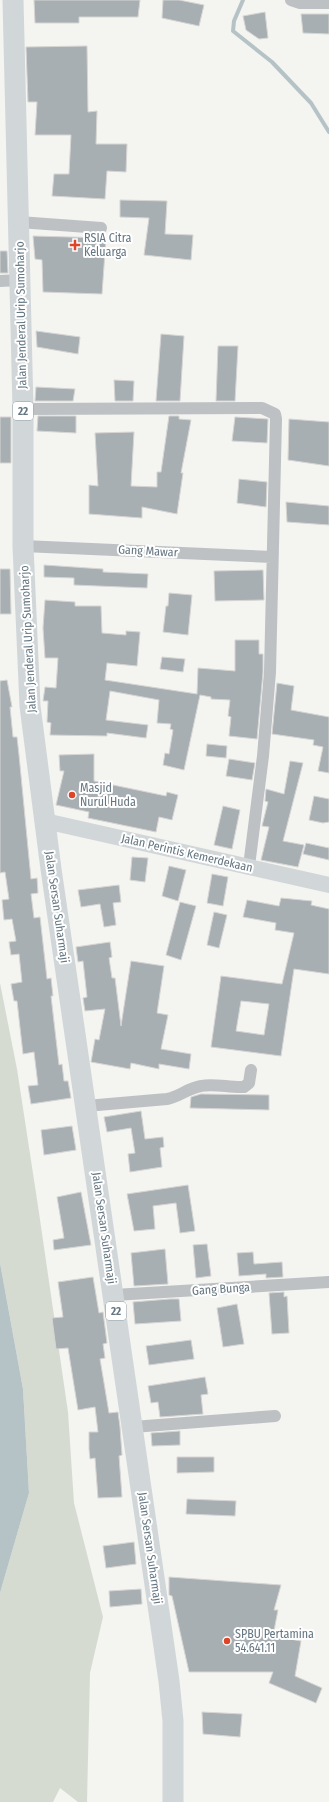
<svg xmlns="http://www.w3.org/2000/svg" width="329" height="1802" font-family="'Fira Sans Condensed',sans-serif">
  <style>
    .green { fill: #d6dbd2 }
    .water { fill: #b5c3c6 }
    .lines { fill: none; stroke-linecap: round; stroke-linejoin: round }
    .stream { stroke: #b5c3c6; stroke-width: 4 }
    .building { fill: #a7afb3; stroke: #d6d5d3; fill-rule: evenodd }
    .street { stroke: #bdc1c4; stroke-width: 12 }
    .secondary { stroke: #d1d6d9; stroke-width: 16 }
    .highway { stroke: #d1d6d9; stroke-width: 21 }
    .poi-dot { fill: #de4427; stroke: #fff; stroke-width: 1.5 }
    .labels { text-anchor: middle; stroke-width: 4; stroke-linejoin: round; paint-order: stroke }
    .shield { fill: #fff; stroke: #929fa7; stroke-width: 1 }
    .shield-label { font-size: 11px; font-weight: bold; fill: #647681 }
    .poi-label { font-size: 12px; fill: #647681; stroke: #fff; text-anchor: start }
    .street-label { font-size: 12px; fill: #647681; stroke: #fff }
  </style>
  <rect width="100%" height="100%" fill="#f4f4f1"/>
  <path class="green" d="M0,983L17,1069L38,1206L68,1412L74,1503L103,1617L90,1673L87,1802H78L60,1788L53,1802H0V1593L29,1493L23,1389L0,1263Z"/>
  <path class="water" d="M0,1263L23,1389L29,1493L0,1593Z"/>
  <g class="lines">
    <path class="stream" d="M243,0L234,21L233,31L272,62L311,103L329,132"/>
  </g>
  <path class="building" d="M34,0H140L138,17H79V23H35Z
    M163,0H179L204,5L199,26L162,18Z
    M265,12L268,38L259,39L246,30L243,16Z
    M301,14H329V34L303,33Z
    M87,46L88,112L97,111L96,144H127L126,172L107,171L105,199L52,196L54,174H69L71,135H35L37,102H28L26,47Z
    M120,200L167,201L165,234L193,235L191,260L144,255L149,218L120,217Z
    M33,236L106,238L102,294L43,292L42,260L35,259Z
    M0,251H7L8,273H0Z
    M36,331L80,337L78,354L37,347Z
    M161,334L184,336L180,401H156Z
    M218,346H238L235,401H216Z
    M114,380L134,381L133,401H115Z
    M36,387L75,389L73,401H35Z
    M38,416H76V433L37,431Z
    M169,416H179V419L191,420L181,473H183L177,514L142,507V518L89,514V485L98,486L95,433L134,432L131,486L157,487V472H161Z
    M0,417H11V463H0Z
    M235,417L268,419L267,443L232,441Z
    M289,419L329,422V466L288,460Z
    M239,479L267,482L266,507L237,503Z
    M286,502L329,506V525L287,522Z
    M44,565L103,569V572L148,574L147,588L74,585V578L44,577Z
    M0,569H10L11,614H0Z
    M263,570L264,600L215,601L214,571Z
    M169,593L192,595L188,635L163,632L166,606H168Z
    M45,600L75,602V606H101L102,633L126,635V631L140,632L137,666L107,663L105,680L197,694L198,668L235,671V640H259V654H263V672L257,739L229,736L231,717L228,716L230,700L211,699V697L200,695L184,770L163,765L165,753L169,754L173,730L170,729L171,724L157,723L159,700L110,691L106,720L148,725L146,738L107,733V736L50,735L51,723L47,722L48,701H43L45,687L56,688L58,658H45L43,628Z
    M162,657L185,659L183,672L160,669Z
    M7,680L12,707H10L13,737H17L19,755L31,879L37,878L38,893L31,894L34,918L40,917L47,979L51,978L53,996H51L59,1065L62,1064L64,1081H68L71,1098L31,1104L28,1086L38,1085L34,1052L23,1054L17,1001H14L11,984L22,982L19,954L11,955L9,942L16,941L12,919L4,920L2,900L9,899L5,872L0,873V681Z
    M277,683L294,686L291,710L329,717V773L318,771L323,747L313,745L314,740L272,734Z
    M207,744L227,746L226,758L206,756Z
    M94,754V781L166,796L167,792L178,795L172,820L159,817L156,832L88,818L89,812L56,805L64,771H60L59,755Z
    M229,759L255,763L252,780L226,776Z
    M290,761L303,763L283,841L304,845L298,867L261,860L269,827L262,826L268,802L265,801L266,789L284,794Z
    M314,796L329,799V822L323,823L309,820Z
    M223,806L240,810L232,849L214,845Z
    M306,843L329,848V860L303,854Z
    M132,857L148,858L145,882L130,880Z
    M169,866L186,870L178,901L162,896Z
    M212,874L228,877L223,906L207,903Z
    M119,885L121,902L113,903L116,925L104,927L100,904L81,907L78,890Z
    M281,898L312,901L311,905L329,909V974L294,969L281,1056L211,1047L221,976L282,984L294,933L275,930L276,923L243,917L247,900L279,906ZM241,1001L269,1004L264,1035L236,1031Z
    M180,902L196,906L181,960L166,955Z
    M214,912L227,915L219,948L207,945Z
    M110,942L112,957L109,958L112,978H115L121,1026L131,961L164,966L157,1013L168,1015L161,1049L191,1054L189,1069L159,1064V1069L131,1063L130,1069L91,1062L95,1039L99,1040L105,1009L85,1011L83,998L87,997L83,961L78,962L76,947Z
    M201,1094L269,1095V1110L190,1108L191,1097Z
    M141,1111L145,1139L163,1137L164,1147L160,1148L162,1167L130,1172L128,1154L135,1153L131,1128L107,1132L104,1117Z
    M72,1126L76,1150L44,1155L41,1130Z
    M188,1185L195,1231L180,1233L176,1203L153,1206L155,1229L134,1231L127,1194Z
    M81,1192L91,1245L54,1250L53,1240L64,1238L57,1197Z
    M207,1244L211,1276L196,1278L193,1245Z
    M165,1249L168,1284L134,1286L131,1253Z
    M253,1252L254,1264L282,1262L283,1277L266,1278V1274L239,1276L237,1253Z
    M93,1277L99,1313L103,1312L107,1343L103,1344L105,1358L100,1359L109,1413L118,1412L120,1427L122,1455L119,1456L122,1497L98,1498L95,1458L90,1459L89,1449V1432H98L95,1407L78,1410L68,1348L56,1349L52,1318L63,1317L58,1282Z
    M284,1292V1297L287,1296L289,1333L272,1334L269,1293Z
    M170,1299H179L181,1321L135,1324L133,1302Z
    M237,1304L244,1344L223,1347L217,1308Z
    M191,1340L194,1359L149,1365L146,1346Z
    M205,1377L208,1394L201,1395L203,1414L160,1417L158,1402L151,1403L148,1386Z
    M180,1431V1445L152,1446L151,1433Z
    M177,1457H214V1472L177,1473Z
    M187,1499L236,1501L235,1516L186,1514Z
    M134,1542L136,1564L106,1568L103,1546Z
    M169,1577L281,1585L274,1610H278L273,1636L301,1641L295,1676L322,1688L316,1703L269,1683L273,1672H189L172,1596L169,1595Z
    M141,1589L142,1604L110,1607L109,1591Z
    M202,1712L242,1714L240,1737L203,1734Z"/>
  <g class="lines">
    <path class="street" d="M291,0L300,3H329
      M19,222L101,228
      M0,281L20,280
      M23,409L262,408L275,414L276,419L270,672L263,756L249,866
      M23,546L272,557
      M86,1106L167,1099C179,1097 188,1088 201,1086C214,1083 230,1088 244,1087L249,1083L251,1070
      M114,1295L329,1282
      M133,1427L275,1416"/>
    <path class="secondary" d="M45,821L329,885"/>
    <path class="highway" d="M13,0L23,409V546L30,706L51,869L169,1681L173,1721V1802"/>
  </g>
  <g class="poi-dot">
    <path d="M73 239h4v4h4v4h-4v4h-4v-4h-4v-4h4z"/>
    <circle cx="72" cy="795" r="4"/>
    <circle cx="227" cy="1641" r="4"/>
  </g>
  <g class="labels">
    <g class="shield">
      <rect x="13" y="402" width="20" height="18" rx="3"/>
      <rect x="106" y="1302" width="20" height="18" rx="3"/>
    </g>
    <g class="shield-label">
      <text x="23" y="415">22</text>
      <text x="116" y="1315">22</text>
    </g>
    <g class="poi-label">
      <text x="84" y="242">RSIA Citra<tspan x="84" dy="14">Keluarga</tspan></text>
      <text x="80" y="792">Masjid<tspan x="80" dy="14">Nurul Huda</tspan></text>
      <text x="235" y="1638">SPBU Pertamina<tspan x="235" dy="14">54.641.11</tspan></text>
    </g>
    <g class="street-label">
      <text transform="translate(21 315) rotate(-91)" y="4">Jalan Jenderal Urip Sumoharjo</text>
      <text transform="translate(148 551) rotate(3)" y="4">Gang Mawar</text>
      <text transform="translate(28 639) rotate(-93)" y="4">Jalan Jenderal Urip Sumoharjo</text>
      <text transform="translate(187 853) rotate(13)" y="4">Jalan Perintis Kemerdekaan</text>
      <text transform="translate(57 907) rotate(82)" y="4">Jalan Sersan Suharmaji</text>
      <text transform="translate(104 1228) rotate(82)" y="4">Jalan Sersan Suharmaji</text>
      <text transform="translate(221 1289) rotate(-4)" y="4">Gang Bunga</text>
      <text transform="translate(150 1548) rotate(82)" y="4">Jalan Sersan Suharmaji</text>
    </g>
  </g>
</svg>
